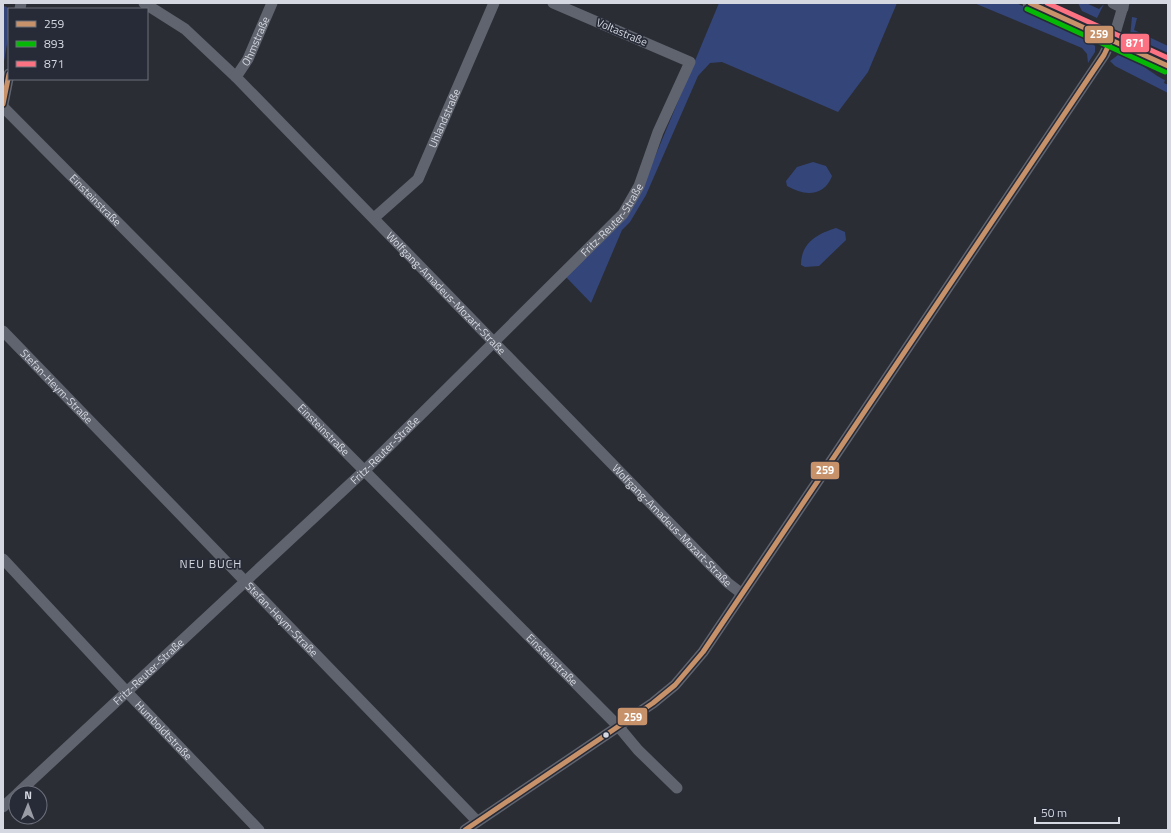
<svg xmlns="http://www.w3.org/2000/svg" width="1171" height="833" font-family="'Titillium Web',sans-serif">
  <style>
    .green { fill: #34457a }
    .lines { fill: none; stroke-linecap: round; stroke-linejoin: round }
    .minor { stroke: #60646e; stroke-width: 11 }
    .secondary { stroke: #636771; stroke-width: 15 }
    .bus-1-casing { stroke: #272b37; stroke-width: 8 }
    .bus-2-casing { stroke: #272b37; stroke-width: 8 }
    .bus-3-casing { stroke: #272b37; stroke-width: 8 }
    .bus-1 { stroke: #c7916a; stroke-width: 5 }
    .bus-2 { stroke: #06b806; stroke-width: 5 }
    .bus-3 { stroke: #fc7282; stroke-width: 5 }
    .bus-dot { fill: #d5d8e0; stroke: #272b37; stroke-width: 1.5 }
    .labels { text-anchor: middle; stroke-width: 3.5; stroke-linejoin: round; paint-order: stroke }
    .street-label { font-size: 11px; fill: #d5d8e0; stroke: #272b37 }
    .neighbourhood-label { font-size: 12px; letter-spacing: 1px; fill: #d5d8e0; stroke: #272b37 }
    .line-badge { stroke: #272b37; stroke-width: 1.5 }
    .badge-label { font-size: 11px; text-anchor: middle; font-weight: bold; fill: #fff }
  </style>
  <rect width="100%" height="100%" fill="#2a2d34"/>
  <path class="green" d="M719,3H897L868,72L838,112L722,62L710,63L698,76L646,195L630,222L622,230L591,303L566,277L637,200Z
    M974,3H1016L1089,36L1088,40L1095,46V52L1088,63L1087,54L1082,48Z
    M1078,3H1086L1099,9L1104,4L1097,18L1082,11Z
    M5,6L9,9V33L3,67V8Z
    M1132,17L1137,18L1134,30L1168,46V53L1130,36Z
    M1118,55C1130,54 1153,75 1165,80L1164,83L1168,85V93L1115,66L1110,61Z
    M813,162L826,166L832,176C824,197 804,196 787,186L786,181L797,167Z
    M836,228L845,232L846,240L819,266L805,267L801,265C801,243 817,234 836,228Z"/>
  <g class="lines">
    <g class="minor">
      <path id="s1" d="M144,3L185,29L236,77L728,583L741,593"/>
      <path d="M1113,3L1123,8"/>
      <path d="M20,9L21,3"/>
      <path id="s2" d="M236,77L248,59L272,3"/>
      <path d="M3,104L9,74"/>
      <path id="s3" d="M3,107L618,726L638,750L677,788"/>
      <path id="s4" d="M374,218L418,179L494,3"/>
      <path id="s5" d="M3,331L477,821"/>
      <path id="s6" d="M3,559L126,691L259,830"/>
      <path id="s7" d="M18,793L365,470L623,214L639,186L658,132L690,62L553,3"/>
      <path d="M3,807L16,795"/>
      <path d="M465,830L653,703L675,685L703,652L1104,55L1116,30L1124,3"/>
    </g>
    <path class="secondary" d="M1030,3L1168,66"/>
    <g class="bus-1-casing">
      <path id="bus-1" d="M1030,3L1168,66
        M3,104L9,74
        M465,830L653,703L675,685L703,652L1104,55L1111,40"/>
    </g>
    <g class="bus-2-casing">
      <path id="bus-2" d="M1027,9L1165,72"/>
    </g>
    <g class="bus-3-casing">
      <path id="bus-3" d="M1047,3L1168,58"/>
    </g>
    <use href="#bus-1" class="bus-1"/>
    <use href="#bus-2" class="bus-2"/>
    <use href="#bus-3" class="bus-3"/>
  </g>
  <circle class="bus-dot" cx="606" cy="735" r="3.5"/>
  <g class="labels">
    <g class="street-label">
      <text transform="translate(622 32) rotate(23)" y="4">Voltastraße</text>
      <text dy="4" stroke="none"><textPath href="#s2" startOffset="41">Ohmstraße</textPath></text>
      <text dy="4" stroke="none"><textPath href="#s4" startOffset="125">Uhlandstraße</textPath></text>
      <text dy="4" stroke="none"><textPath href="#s3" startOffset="131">Einsteinstraße</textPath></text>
      <text dy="4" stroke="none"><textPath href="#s7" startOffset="826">Fritz-Reuter-Straße</textPath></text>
      <text dy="4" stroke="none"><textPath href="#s1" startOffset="420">Wolfgang-Amadeus-Mozart-Straße</textPath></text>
      <text dy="4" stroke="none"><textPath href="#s5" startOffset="77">Stefan-Heym-Straße</textPath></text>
      <text dy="4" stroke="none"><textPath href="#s3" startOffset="455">Einsteinstraße</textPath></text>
      <text dy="4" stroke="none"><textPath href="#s7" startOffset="502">Fritz-Reuter-Straße</textPath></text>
      <text dy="4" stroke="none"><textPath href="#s1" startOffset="744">Wolfgang-Amadeus-Mozart-Straße</textPath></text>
      <text dy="4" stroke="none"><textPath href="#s5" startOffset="401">Stefan-Heym-Straße</textPath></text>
      <text dy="4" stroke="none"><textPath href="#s3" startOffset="779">Einsteinstraße</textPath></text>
      <text dy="4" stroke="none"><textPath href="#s7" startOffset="178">Fritz-Reuter-Straße</textPath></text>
      <text dy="4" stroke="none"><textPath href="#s6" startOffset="235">Humboldtstraße</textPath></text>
    </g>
    <g class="neighbourhood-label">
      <text x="211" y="568">NEU BUCH</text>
    </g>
  </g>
  <g class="line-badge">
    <rect x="1084" y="25" width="30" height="19" rx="4" fill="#c7916a"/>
    <rect x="1120" y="33" width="30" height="20" rx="4" fill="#fc7282"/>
    <rect x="810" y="461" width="30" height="19" rx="4" fill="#c7916a"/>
    <rect x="617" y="707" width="31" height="19" rx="4" fill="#c7916a"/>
  </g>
  <g class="badge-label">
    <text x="1099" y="38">259</text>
    <text x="1135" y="47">871</text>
    <text x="825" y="474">259</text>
    <text x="633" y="721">259</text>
  </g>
  <rect width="1171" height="833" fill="none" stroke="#d5d8e0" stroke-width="8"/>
  <rect x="8" y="8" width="140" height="72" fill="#272b37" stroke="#6d707b"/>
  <rect x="16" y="21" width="20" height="6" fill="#c7916a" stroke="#6d707b"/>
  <text x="44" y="28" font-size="12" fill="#d5d8e0">259</text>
  <rect x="16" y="41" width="20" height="6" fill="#06b806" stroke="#6d707b"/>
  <text x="44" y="48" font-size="12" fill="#d5d8e0">893</text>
  <rect x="16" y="61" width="20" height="6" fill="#fc7282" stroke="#6d707b"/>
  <text x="44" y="68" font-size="12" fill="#d5d8e0">871</text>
  <g transform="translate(28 805) rotate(1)"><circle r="19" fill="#272b37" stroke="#6d707b"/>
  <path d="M0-3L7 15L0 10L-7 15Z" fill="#999ca4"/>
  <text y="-6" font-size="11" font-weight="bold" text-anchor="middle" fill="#d5d8e0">N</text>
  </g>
  <path d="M1035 817v6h84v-6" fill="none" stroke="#d5d8e0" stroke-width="2"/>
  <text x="1041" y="817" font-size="12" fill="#d5d8e0" stroke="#272b37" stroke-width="3" paint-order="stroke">50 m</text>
</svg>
